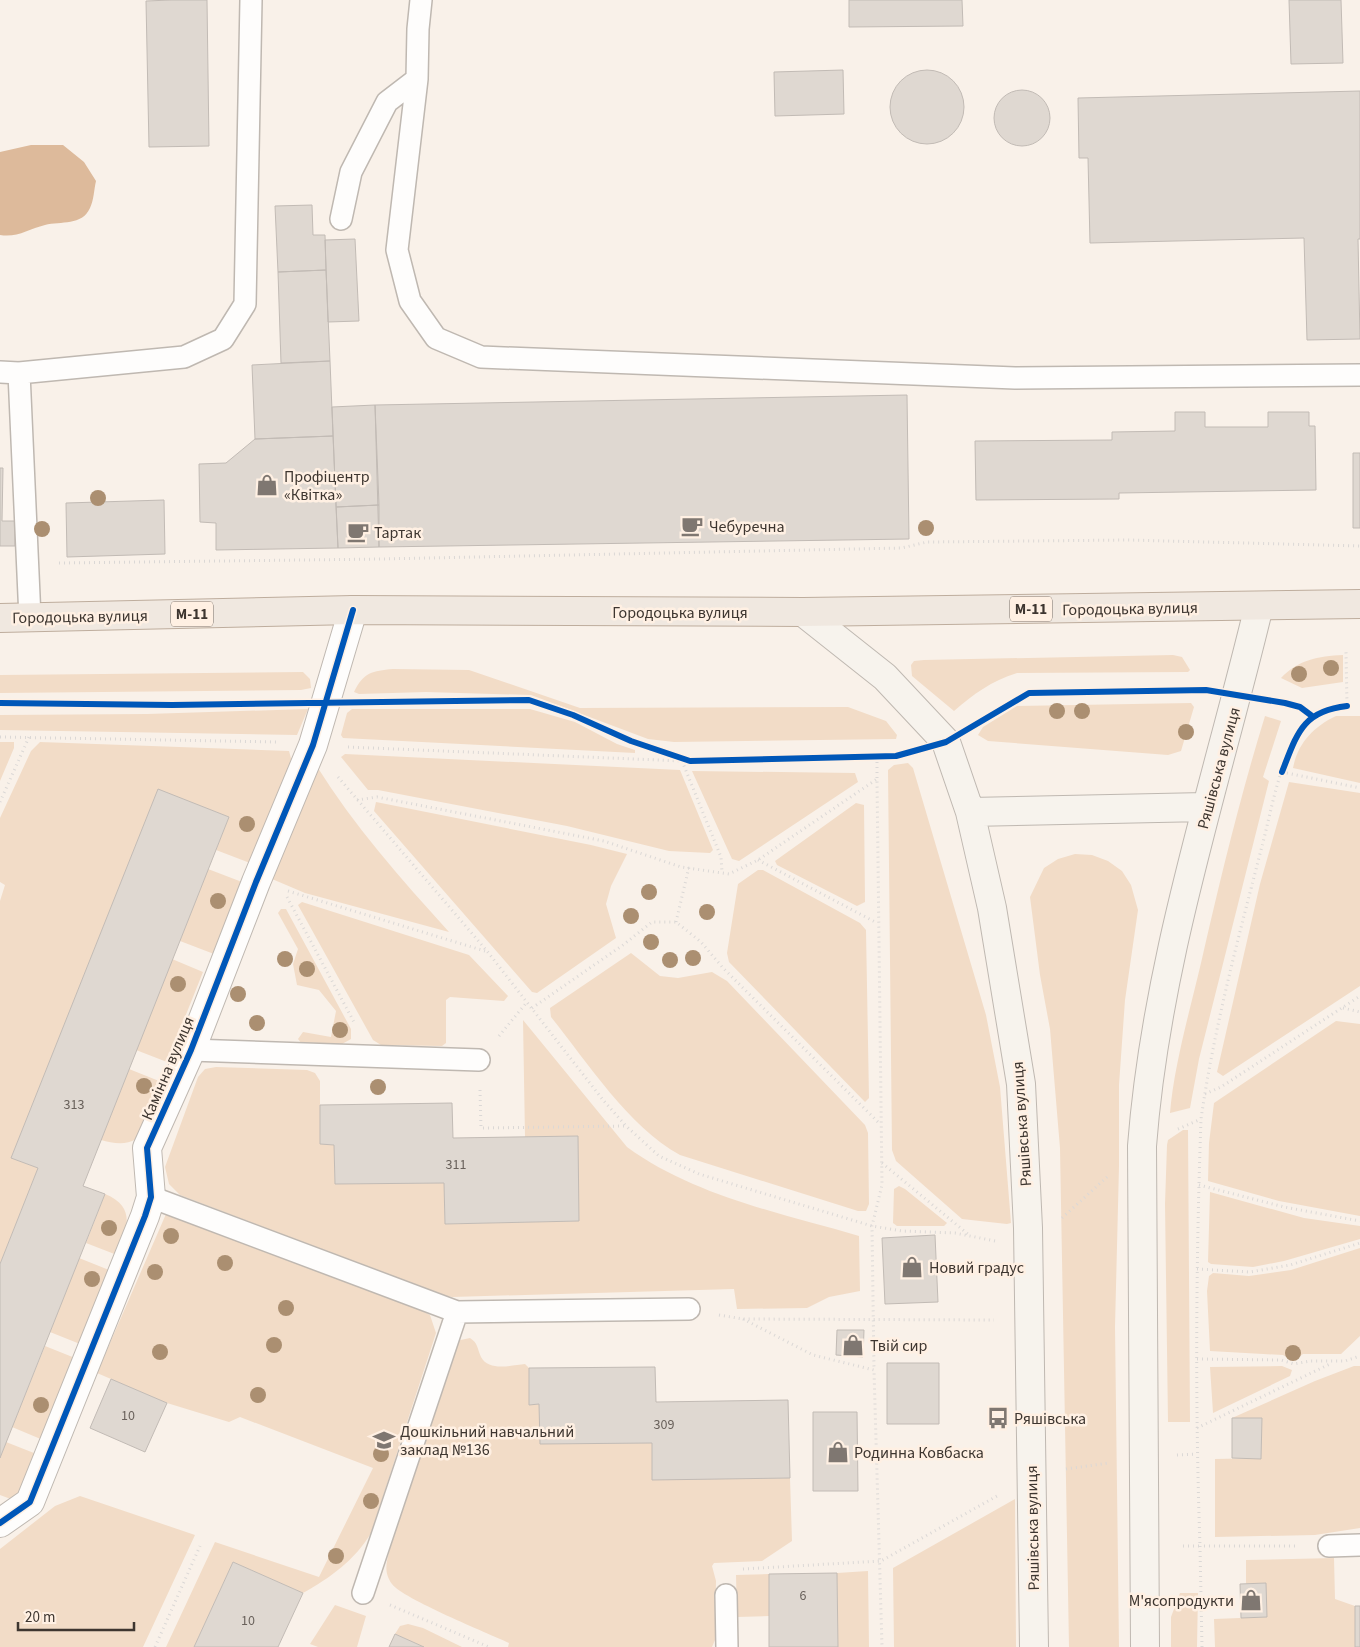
<svg xmlns="http://www.w3.org/2000/svg" width="1360" height="1647" font-family="'Source Sans 3',sans-serif">
  <style>
    .green { fill: #f2dcc7 }
    .water { fill: #ddba9b }
    .building { fill: #dfd8d1; stroke: #c2bbb5 }
    .lines { fill: none; stroke-linecap: round; stroke-linejoin: round }
    .lane-casing { stroke: #bfb8b1; stroke-width: 24 }
    .street-casing { stroke: #bfb8b1; stroke-width: 30 }
    .secondary-casing { stroke: #bfb8b1; stroke-width: 30 }
    .primary-casing { stroke: #bead9d; stroke-width: 30 }
    .path { stroke: #dbd8d6; stroke-width: 3; stroke-dasharray: 1 4; stroke-linecap: butt }
    .lane { stroke: #fefdfc; stroke-width: 21 }
    .street { stroke: #fefdfc; stroke-width: 28 }
    .secondary { stroke: #f7f3ed; stroke-width: 28 }
    .primary { stroke: #f0e8e0; stroke-width: 28 }
    .cycleway-casing { stroke: #fff0e3; stroke-width: 9 }
    .cycleway { stroke: #0057b8; stroke-width: 6 }
    .tree { fill: #ab8f71 }
    .labels { text-anchor: middle; stroke-width: 5; stroke-linejoin: round; paint-order: stroke }
    .number-label { font-size: 14px; fill: #69615b }
    .shield { fill: #fff0e3; stroke: #786e66; stroke-width: 1 }
    .shield-label { font-size: 15px; font-weight: bold; fill: #3e3630 }
    .poi-label { font-size: 16px; fill: #3e3630; stroke: #fff0e3; text-anchor: start }
    .street-label { font-size: 16px; fill: #3e3630; stroke: #fff0e3 }
  </style>
  <rect width="100%" height="100%" fill="#f9f1e9"/>
  <path class="green" d="M1173,655L1182,657L1190,670L1188,672L1017,673C991,681 974,694 954,711L912,676L911,665L914,661L924,660Z
    M1343,655V682L1302,688L1281,678C1298,660 1318,656 1343,655Z
    M393,669L469,670L580,708L848,707L886,721L897,735L896,739L674,742L648,739L531,695L426,692L359,694L354,692C364,672 372,671 393,669Z
    M303,672L310,679L311,688L301,690L0,693V675Z
    M1191,703L1194,707L1181,751L1168,755L988,741L978,735L983,727L1017,706Z
    M308,709L297,735L0,730V715L147,714Z
    M352,709H530L575,722L617,744L635,750V753L343,738L341,735L347,713Z
    M1265,716L1281,721L1263,777L1269,781L1199,1059L1190,1108L1170,1113C1174,1065 1190,1010 1201,963C1220,880 1240,797 1265,716Z
    M1336,716H1360V783L1293,768C1298,743 1313,727 1336,716Z
    M0,742H14V748L0,781Z
    M40,742L289,751L292,762L250,863L216,850L229,817L158,790L11,1158L38,1168L0,1264V901L5,885L0,882V818L31,751Z
    M345,754L680,770L713,850L710,853L669,851L567,826L378,790H368L341,757Z
    M908,763L913,768L986,1015L1000,1087L1011,1223L1007,1224L962,1219L896,1161L892,1150L888,770L894,765Z
    M316,765C354,826 401,879 449,932L305,893L272,879Z
    M692,771L855,773L858,782L739,861L732,859Z
    M1289,782L1360,793V986L1223,1076L1217,1072L1260,884Z
    M376,802L591,845L627,854L611,886L606,904L616,938L537,993L532,992L374,811Z
    M856,803L864,805L865,902L857,906L777,865L775,861Z
    M1075,854L1092,855L1108,861L1122,871L1131,885L1138,910L1125,1000L1119,1085V1166L1115,1327L1119,1647H1069L1060,1148L1050,1029L1040,975L1030,897L1044,868L1058,859Z
    M208,869L242,882L214,954L180,941Z
    M758,870H763L860,923L866,930L869,1098L865,1102L729,962L727,953L738,884Z
    M302,902L469,955L508,996L504,1001L450,997L446,1000V1043L442,1046L381,1045L373,1040L298,905Z
    M281,909H286L351,1029V1039L342,1044H302L298,1039L303,1032L331,1037L336,1011L319,990L297,985L293,964L298,949L278,913Z
    M631,953L660,976L678,978L712,972L727,981L865,1125L868,1133L869,1204L866,1211H858L680,1155C628,1126 588,1063 551,1017L550,1008Z
    M172,959L203,972L167,1062L136,1050Z
    M523,1020L627,1147C694,1196 781,1213 859,1236L860,1291L829,1297L807,1308L737,1309L734,1289L452,1297L434,1293L180,1195L169,1184L165,1167L198,1077L205,1069L216,1067L307,1070L315,1073L320,1081V1144L334,1145L335,1184L444,1183L445,1224L578,1221V1136L525,1137Z
    M1336,1021L1360,1024V1216L1279,1201L1208,1181L1209,1143L1214,1103Z
    M129,1069L159,1081L136,1139C125,1146 112,1143 101,1140Z
    M1183,1130H1188L1190,1422H1168L1165,1204L1167,1145L1168,1140Z
    M899,1186L905,1189L947,1223L944,1226H897L893,1223L894,1189Z
    M1210,1192L1304,1218L1360,1226V1239L1284,1261L1253,1267L1211,1264L1208,1262Z
    M105,1194C137,1207 127,1230 117,1255L86,1243Z
    M166,1214L417,1308L430,1315L436,1333L371,1533C355,1560 330,1578 303,1593L233,1562L194,1647H166L215,1542L319,1577L373,1468L240,1417L229,1422L167,1403L97,1373Z
    M1360,1248V1336L1341,1354H1303L1293,1361L1283,1355L1210,1351L1207,1291L1209,1276L1213,1273L1249,1276L1291,1270Z
    M79,1258L109,1270L80,1344L50,1332Z
    M470,1338C478,1343 477,1348 481,1357C489,1372 512,1365 525,1364L529,1368V1405L539,1404L540,1444L652,1443V1479L790,1478L792,1541L762,1561L714,1563L712,1566L716,1581L715,1640L712,1647H508L509,1643C488,1633 403,1599 392,1584C384,1573 386,1564 389,1552L456,1341Z
    M45,1346L75,1358L43,1440L12,1427Z
    M1282,1366L1292,1370L1290,1376L1213,1413L1210,1367Z
    M1354,1366H1360V1528L1315,1535L1215,1537V1459L1261,1458V1418H1232L1315,1381Z
    M6,1442L39,1455L16,1501L0,1495V1458Z
    M80,1496L195,1535L143,1647H0V1549L55,1506Z
    M1015,1499L1016,1647H894L893,1568Z
    M1334,1558L1335,1599L1355,1606V1647H1215L1214,1619L1266,1617V1583L1246,1584V1560Z
    M868,1571L869,1647H838L837,1573Z
    M769,1574V1616L737,1617L736,1575Z
    M1180,1593H1198L1197,1647H1171V1617Z
    M335,1605L366,1616L357,1647H318L310,1644Z
    M408,1624L423,1628L462,1647H424L395,1634L400,1626Z"/>
  <path class="water" d="M31,145H63L84,162L96,181C94,189 94,200 90,208C82,226 61,221 45,225C29,229 17,238 0,235V152Z"/>
  <path class="building" d="M171,0H207L209,146L149,147L146,1Z
    M849,0H962L963,26L849,27Z
    M1289,0H1341L1343,63L1291,64Z
    M843,70L844,114L775,116L774,72Z
    M890 107a37 37 0 1 1 74 0a37 37 0 1 1-74 0Z
    M994 118a28 28 0 1 1 56 0a28 28 0 1 1-56 0Z
    M1360,91V239H1358L1360,339L1307,340L1304,238L1090,243L1088,158H1079L1078,98Z
    M312,205L313,235H325L326,270L278,272L275,206Z
    M355,239L359,321L328,322L325,240Z
    M326,270L330,361L281,363L278,272Z
    M330,361L333,436L255,439L252,365Z
    M907,395L909,539L379,547L375,405Z
    M375,405L379,505L336,507L332,407Z
    M1175,412H1205V427H1268V412H1309V426H1315L1316,490L1119,493V499L976,500L975,441L1112,440V432L1175,431Z
    M333,436L338,548L216,550V523L200,522L199,464L226,463L255,439Z
    M1353,453H1360V528H1353Z
    M0,468H3L2,521H15V546H0Z
    M164,500L165,554L67,557L66,503Z
    M379,505V547L338,548L336,507Z
    M158,789L229,817L83,1186L105,1194L0,1458V1264L38,1168L11,1158Z
    M452,1103L453,1138L578,1136L579,1221L445,1224L444,1183L335,1184L334,1145L320,1144V1105Z
    M935,1235L938,1302L885,1304L882,1238Z
    M837,1330H864L863,1357L836,1355Z
    M887,1363H939V1424H887Z
    M655,1367L656,1402L788,1400L790,1478L652,1480V1443L540,1444L539,1404L529,1405V1368Z
    M111,1379L167,1403L145,1452L90,1428Z
    M813,1412H857L858,1491H813Z
    M1232,1418H1262L1261,1459L1232,1458Z
    M233,1562L303,1593L278,1647H194Z
    M837,1573L838,1647H769V1574Z
    M1266,1583L1267,1617L1241,1618L1240,1584Z
    M1355,1606H1360V1647H1355Z
    M395,1634L424,1647H389Z"/>
  <g class="lines">
    <g class="lane-casing">
      <path id="lane" d="M421,0L418,29L417,79L397,250L410,301L436,338L481,357L1015,378L1360,375
        M341,219L351,172L387,102L417,79
        M0,372L19,373L184,357L223,339L245,304L251,0
        M19,373L30,618
        M191,1050L479,1060
        M151,1197L457,1312L689,1309
        M1329,1546L1360,1545
        M363,1593L457,1312
        M726,1595L727,1647"/>
    </g>
    <g class="street-casing">
      <path id="street" d="M0,1523L30,1502L145,1216L151,1197L147,1148L191,1050L256,882L313,745L353,610"/>
    </g>
    <g class="secondary-casing">
      <path id="secondary" d="M803,612L885,677L946,742L970,812L992,908L1021,1084L1028,1228L1034,1647
        M970,812L1205,807
        M1145,1647L1142,1146C1156,962 1216,785 1259,606"/>
    </g>
    <g class="primary-casing">
      <path id="primary" d="M0,618L353,610L803,612L1360,604"/>
    </g>
    <path class="path" d="M59,563L381,559L902,548L927,542L1129,540L1360,546
      M1285,703L1300,707L1312,716
      M989,717L1029,693L1202,691
      M0,737L277,742
      M348,747L682,761L896,756
      M877,757V779
      M682,761L721,857L722,872
      M1282,772L1360,788
      M338,777L487,951L603,1100L626,1126L659,1156L699,1174L872,1226L902,1231L955,1233L995,1241
      M357,800L377,797L604,841L681,867L729,874L758,860L877,779L882,1185L872,1226L874,1370
      M0,802L29,737
      M758,860L877,923
      M288,891L485,951
      M287,897L355,1024
      M676,922L689,867
      M532,1008L623,945L652,922H676L701,942L723,968L880,1124
      M1343,1008L1360,1012
      M499,1036L527,1002
      M480,1090L481,1128L626,1126
      M1205,1094L1221,1087L1360,996
      M1178,1129L1201,1119
      M882,1163L969,1235
      M1199,1185L1284,1207L1360,1221
      M1062,1218L1107,1177
      M1197,1269L1250,1272L1290,1265L1360,1243
      M719,1315L743,1319L994,1320
      M743,1319L813,1355L874,1370L882,1647
      M1197,1359L1281,1360L1294,1364L1310,1361H1345L1360,1356
      M1197,1428L1332,1363
      M1177,1455L1197,1454
      M1066,1469L1109,1463
      M1183,1546H1200C1195,1404 1196,1261 1201,1119C1214,1028 1238,939 1261,850C1272,810 1281,746 1311,716C1320,708 1335,707 1347,706L1346,652
      M743,1569L881,1561L997,1496
      M390,1605L489,1647
      M155,1647L200,1546
      M1202,1647L1200,1546H1298"/>
    <use href="#lane" class="lane"/>
    <use href="#street" class="street"/>
    <use href="#secondary" class="secondary"/>
    <use href="#primary" class="primary"/>
    <g class="cycleway-casing">
      <path id="cycleway" d="M0,703L172,705L529,700L573,715L631,741L690,761L896,756L946,742L1029,693L1206,690L1285,703L1300,707L1312,716
        M1282,772C1297,734 1302,711 1347,706
        M0,1523L30,1502L145,1216L151,1197L147,1148L191,1050L256,882L313,745L353,610"/>
    </g>
    <use href="#cycleway" class="cycleway"/>
  </g>
  <g class="tree">
    <circle cx="98" cy="498" r="8"/>
    <circle cx="926" cy="528" r="8"/>
    <circle cx="42" cy="529" r="8"/>
    <circle cx="1331" cy="668" r="8"/>
    <circle cx="1299" cy="674" r="8"/>
    <circle cx="1057" cy="711" r="8"/>
    <circle cx="1082" cy="711" r="8"/>
    <circle cx="1186" cy="732" r="8"/>
    <circle cx="247" cy="824" r="8"/>
    <circle cx="649" cy="892" r="8"/>
    <circle cx="218" cy="901" r="8"/>
    <circle cx="707" cy="912" r="8"/>
    <circle cx="631" cy="916" r="8"/>
    <circle cx="651" cy="942" r="8"/>
    <circle cx="693" cy="958" r="8"/>
    <circle cx="285" cy="959" r="8"/>
    <circle cx="670" cy="960" r="8"/>
    <circle cx="307" cy="969" r="8"/>
    <circle cx="178" cy="984" r="8"/>
    <circle cx="238" cy="994" r="8"/>
    <circle cx="257" cy="1023" r="8"/>
    <circle cx="340" cy="1030" r="8"/>
    <circle cx="144" cy="1086" r="8"/>
    <circle cx="378" cy="1087" r="8"/>
    <circle cx="109" cy="1228" r="8"/>
    <circle cx="171" cy="1236" r="8"/>
    <circle cx="225" cy="1263" r="8"/>
    <circle cx="155" cy="1272" r="8"/>
    <circle cx="92" cy="1279" r="8"/>
    <circle cx="286" cy="1308" r="8"/>
    <circle cx="274" cy="1345" r="8"/>
    <circle cx="160" cy="1352" r="8"/>
    <circle cx="1293" cy="1353" r="8"/>
    <circle cx="258" cy="1395" r="8"/>
    <circle cx="41" cy="1405" r="8"/>
    <circle cx="381" cy="1454" r="8"/>
    <circle cx="371" cy="1501" r="8"/>
    <circle cx="336" cy="1556" r="8"/>
  </g>
  <defs>
    <g id="shop-bare" transform="scale(1.725)"><path d="M-5-2.5h2.3a2.7 3.5 0 0 1 5.4 0H5L5.5 6h-11ZM-1.5-2.5h3a1.5 2.3 0 0 0-3 0Z" fill="#7f7771" stroke="#fff0e3" stroke-width="2.5" paint-order="stroke"/></g>
    <g id="cafe-bare" transform="scale(1.725)"><path d="M-5.5-4.5H6V0H3Q3 3.5 0 3.5H-2.5Q-5.5 3.5-5.5 0ZM3-3.2v2h1.7v-2ZM-6 4.5H4V6H-6Z" fill="#7f7771" stroke="#fff0e3" stroke-width="2.5" paint-order="stroke"/></g>
    <g id="bus-bare" transform="scale(1.725)"><path d="M-5-6H5V4H4V6H2V4H-2V6H-4V4H-5ZM-3.5-4V0h7V-4ZM-3.5 1.2v1.5H-2V1.2ZM2 1.2v1.5H3.5V1.2Z" fill="#7f7771" stroke="#fff0e3" stroke-width="2.5" paint-order="stroke"/></g>
    <g id="school-bare" transform="scale(1.725)"><path d="M0-5L7-2L0 1L-7-2ZM-4 1L0 2.5L4 1V4Q0 6-4 4Z" fill="#7f7771" stroke="#fff0e3" stroke-width="2.5" paint-order="stroke"/></g>
  </defs>
  <g fill-rule="evenodd">
    <use href="#shop-bare" x="267" y="485"/>
    <use href="#cafe-bare" x="692" y="526"/>
    <use href="#cafe-bare" x="358" y="532"/>
    <use href="#shop-bare" x="912" y="1267"/>
    <use href="#shop-bare" x="853" y="1345"/>
    <use href="#bus-bare" x="998" y="1418"/>
    <use href="#school-bare" x="384" y="1440"/>
    <use href="#shop-bare" x="838" y="1452"/>
    <use href="#shop-bare" x="1251" y="1600"/>
  </g>
  <g class="labels">
    <g class="number-label">
      <text x="74" y="1109">313</text>
      <text x="456" y="1169">311</text>
      <text x="128" y="1420">10</text>
      <text x="664" y="1429">309</text>
      <text x="803" y="1600">6</text>
      <text x="248" y="1625">10</text>
    </g>
    <g class="shield">
      <rect x="1010" y="596.5" width="42" height="25" rx="4"/>
      <rect x="171" y="601.5" width="42" height="25" rx="4"/>
    </g>
    <g class="shield-label">
      <text x="1031" y="614">М-11</text>
      <text x="192" y="619">М-11</text>
    </g>
    <g class="poi-label">
      <text x="284" y="482">Профіцентр<tspan x="284" dy="18">«Квітка»</tspan></text>
      <text x="709" y="532">Чебуречна</text>
      <text x="374" y="538">Тартак</text>
      <text x="929" y="1273">Новий градус</text>
      <text x="870" y="1351">Твій сир</text>
      <text x="1014" y="1424">Ряшівська</text>
      <text x="400" y="1437">Дошкільний навчальний<tspan x="400" dy="18">заклад №136</tspan></text>
      <text x="854" y="1458">Родинна Ковбаска</text>
      <text x="1234" y="1606" text-anchor="end">М'ясопродукти</text>
    </g>
    <g class="street-label">
      <text transform="translate(1130 608) rotate(-1)" y="6">Городоцька вулиця</text>
      <text x="680" y="618">Городоцька вулиця</text>
      <text transform="translate(80 616) rotate(-1)" y="6">Городоцька вулиця</text>
      <text transform="translate(1218 768) rotate(-75)" y="6">Ряшівська вулиця</text>
      <text transform="translate(167 1068) rotate(-67)" y="6">Камінна вулиця</text>
      <text transform="translate(1021 1124) rotate(-94)" y="6">Ряшівська вулиця</text>
      <text transform="translate(1032 1528) rotate(-91)" y="6">Ряшівська вулиця</text>
    </g>
  </g>
  <path d="M18 1622v8h116v-8" fill="none" stroke="#3e3630" stroke-width="2.5"/>
  <text x="25" y="1622" font-size="15" fill="#3e3630" stroke="#fff0e3" stroke-width="4" paint-order="stroke">20 m</text>
</svg>
